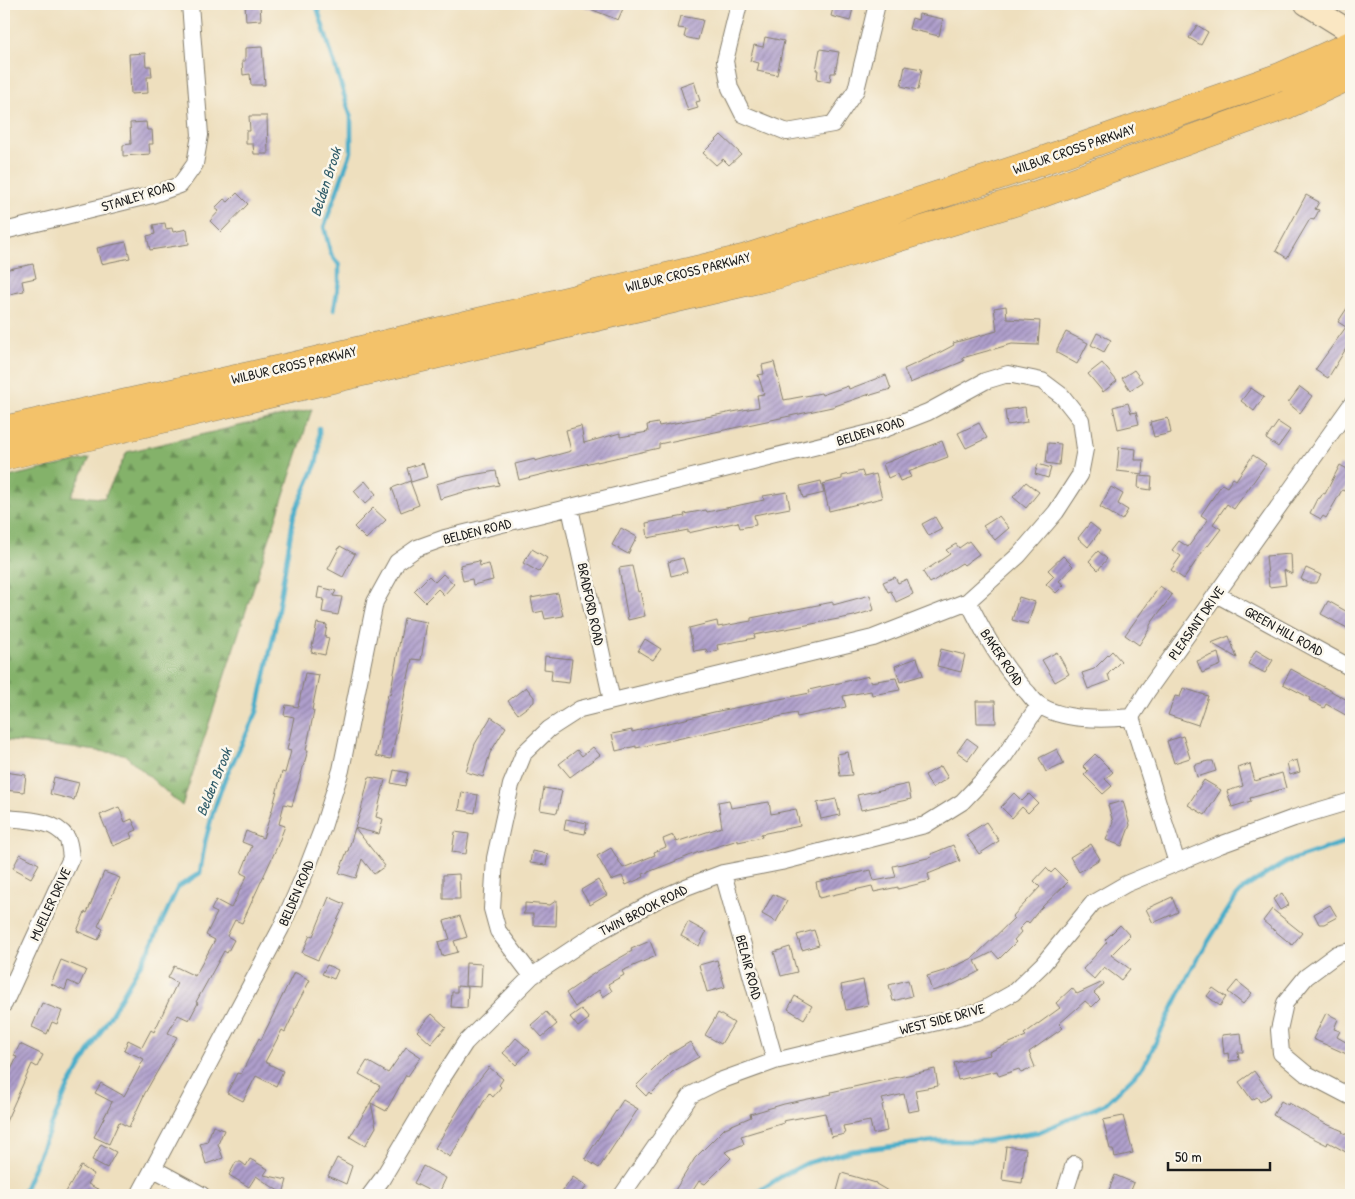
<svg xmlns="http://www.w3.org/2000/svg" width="1355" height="1199" font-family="'Patrick Hand',sans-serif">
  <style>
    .forest { fill: url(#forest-firs); stroke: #506743 }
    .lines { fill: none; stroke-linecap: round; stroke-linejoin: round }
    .stream { stroke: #4aadc9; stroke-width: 4.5 }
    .building { fill: url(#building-hatch) }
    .street-casing { stroke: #857e6d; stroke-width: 18 }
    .secondary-casing { stroke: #857e6d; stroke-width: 24 }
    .highway-casing { stroke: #857e6d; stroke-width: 29 }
    .street { stroke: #fff; stroke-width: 16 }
    .secondary { stroke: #fae7c3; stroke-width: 22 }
    .highway { stroke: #f3c26a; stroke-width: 28 }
    .labels { text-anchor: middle; stroke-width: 5; stroke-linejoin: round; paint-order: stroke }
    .street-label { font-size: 14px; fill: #1c1c1c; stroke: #fbf7ec }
    .water-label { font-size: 15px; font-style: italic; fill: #315d6a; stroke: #fbf7ec }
  </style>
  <defs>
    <pattern id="forest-firs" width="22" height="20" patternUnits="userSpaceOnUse" patternTransform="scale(1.25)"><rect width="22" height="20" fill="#84b26a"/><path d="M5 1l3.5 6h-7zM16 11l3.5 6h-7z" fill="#6b9056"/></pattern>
    <pattern id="building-hatch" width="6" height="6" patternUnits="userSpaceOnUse" patternTransform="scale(1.25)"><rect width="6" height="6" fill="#af9fcc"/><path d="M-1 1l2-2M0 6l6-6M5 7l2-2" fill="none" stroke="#8e81a5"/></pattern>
  </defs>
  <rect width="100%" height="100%" fill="#fbf7ec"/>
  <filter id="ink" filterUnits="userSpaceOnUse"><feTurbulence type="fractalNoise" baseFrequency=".02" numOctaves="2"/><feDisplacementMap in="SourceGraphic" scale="10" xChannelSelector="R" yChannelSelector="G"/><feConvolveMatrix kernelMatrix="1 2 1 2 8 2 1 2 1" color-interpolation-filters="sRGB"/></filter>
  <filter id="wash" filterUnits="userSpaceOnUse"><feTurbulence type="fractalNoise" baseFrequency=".0096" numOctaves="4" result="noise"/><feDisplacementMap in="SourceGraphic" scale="20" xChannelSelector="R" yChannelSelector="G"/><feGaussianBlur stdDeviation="1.12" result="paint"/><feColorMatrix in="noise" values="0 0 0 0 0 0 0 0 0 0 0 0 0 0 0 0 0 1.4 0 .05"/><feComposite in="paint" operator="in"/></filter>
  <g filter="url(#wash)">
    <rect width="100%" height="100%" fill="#eedfbe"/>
    <path class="forest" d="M312,409L182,806L124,754L4,740V478L90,458L71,496L104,498L127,452Z"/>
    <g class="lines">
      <path class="stream" d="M316,4L351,117V152L324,227L331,254L339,265V281L334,310
        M22,1195L67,1089L149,950L178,887L200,873L205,842L213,812L224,781L257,712L275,628L294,514L316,464L319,450V428
        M753,1195L782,1176L807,1163L851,1151L935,1141H986L1039,1132L1105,1104L1144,1066L1193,966L1236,897L1243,889L1286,862L1351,840"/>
    </g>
    <g id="blocks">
      <path class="building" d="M245,4H260L261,20L246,21Z
        M578,4H625L618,20Z
        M834,4H854L850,21L831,16Z
        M919,14L943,19L939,36L909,29L912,18L918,20Z
        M681,16L703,20L698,40L684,37L686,29L678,28Z
        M1197,25L1208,32L1201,45L1189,38Z
        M765,37L784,41L777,75L757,71L759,63L750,61L754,45L763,47Z
        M262,47L265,85H251L250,74L243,75L242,61H245V48Z
        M820,49L839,52L835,73H831L830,82L817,79L818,70H816Z
        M145,53L146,66H151L152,77H147L148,93L131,94L129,54Z
        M905,66L922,69L918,90L901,86Z
        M694,81L700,101L696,102L698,108L688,111L680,86Z
        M249,116H267L268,154H254L253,144H246V131H250Z
        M146,122L147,130H152L153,144H149L150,154L123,156V145L131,144L130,123Z
        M721,135L741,154L729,165L723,159L716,165L703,153Z
        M237,193L248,204L221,232L210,221L219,211L215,208L224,199L228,202Z
        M1306,195L1319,202L1315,209L1319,210L1314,220L1310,219L1287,258L1276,251Z
        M165,223L166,229L172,228L173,232L187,229L189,244L150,250L147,236L155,234L153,225Z
        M126,242L130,258L101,264L97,248Z
        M33,264L36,278L22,281L24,291L4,295V270Z
        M1351,302V350L1347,347L1328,378L1315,370L1346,327L1338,322Z
        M1006,306L1007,319L1040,321L1038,345L1012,344L962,358L964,361L910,383L904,369L937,354L954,345L953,343L997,331L994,308Z
        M1066,332L1088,343L1077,364L1057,353V349Z
        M1097,333L1111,340L1104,352L1091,345Z
        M774,362L784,400L821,393L822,395L848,386L849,389L886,375L891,389L871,395L870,394L832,407L659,444V448L597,462V461L519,480L515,464L535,459V461L571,451L566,430L581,426L584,443L620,433V437L648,432L647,425L658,423L659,426L759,407L757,395L764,394L758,375L764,374L762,365Z
        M1102,363L1117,381L1103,392L1088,374Z
        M1134,370L1143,382L1130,390L1122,378Z
        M1300,387L1312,396L1300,413L1288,403Z
        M1251,388L1264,397L1254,411L1241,401Z
        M1128,403L1131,413L1136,412L1139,424L1118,429L1113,407Z
        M1025,407L1027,422L1007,425L1005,410Z
        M1168,418L1171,433L1154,437L1150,422Z
        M1278,422L1290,430L1278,447L1266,439Z
        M979,423L987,438L966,448L958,433Z
        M942,441L948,457L908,472L911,477L900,481L897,474L888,478L883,464Z
        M1048,443L1061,444L1059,465L1046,463Z
        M1119,447L1136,449L1135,460H1144L1143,474L1117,471Z
        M1253,455L1266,464L1234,509L1227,504L1213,524L1221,529L1208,546L1207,545L1184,579L1171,570L1181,556L1172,550L1179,541L1188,547L1208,520L1201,515L1222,484L1227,487L1233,478L1236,480Z
        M423,463L427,477L411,482L407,468Z
        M1038,464L1051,468L1048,478L1035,474Z
        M1340,465L1351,471V478L1344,491L1342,490L1326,518L1323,516L1321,519L1310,513L1317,499L1320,498L1323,493L1325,494Z
        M496,471L499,485L460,493L440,499L436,484L466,476Z
        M862,471L864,477L876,474L882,498L829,511L823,484L842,479V476Z
        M1139,476L1152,477L1151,490L1138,488Z
        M365,481L376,494L365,504L354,491Z
        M410,481L419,505L401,512L392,488Z
        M821,481L824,493L803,498L800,486Z
        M1026,482L1039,492L1026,508L1013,497Z
        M1111,487L1123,494L1118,504L1128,510L1122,520L1100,507Z
        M787,492L790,508L754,515L756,525L740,528L738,522L688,533V530L648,538L646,523L685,516L684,514L706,510L707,512L764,500L763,496Z
        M373,508L386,520L366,539L354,527Z
        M999,516L1009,528L995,540L983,526Z
        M935,517L942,529L929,536L922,524Z
        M1090,523L1100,531L1088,547L1078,538Z
        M621,528L637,537L628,554L612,545Z
        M969,541L979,554L964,565L962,563L930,583L923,572L950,554L946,550L956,544L959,548Z
        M340,546L355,554L343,577L328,569Z
        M532,549L547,558L539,572L523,563Z
        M1098,551L1107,559L1098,570L1089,561Z
        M1291,554L1292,574L1284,570L1286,585L1269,587L1266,556Z
        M1063,556L1073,566L1059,581L1064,585L1056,593L1046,584L1054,576L1048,570Z
        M683,558L687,572L671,576L668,562Z
        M479,561L480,566L489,564L493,580L473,585L472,579L463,581L460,565Z
        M632,566L638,592L640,591L645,616L628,620L619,568Z
        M1306,568L1321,575L1317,583H1309L1301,579Z
        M443,574L454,584L444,595L438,589L425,602L414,591L429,576L435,582Z
        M895,577L898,583L907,579L913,594L896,602L891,591L888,592L883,582Z
        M1160,586L1172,595L1150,625V628L1139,645L1125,635Z
        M319,587L336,591L333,596L342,597L338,615L322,612L324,599L317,598Z
        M558,593L563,616L545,619L543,611L534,613L531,598Z
        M870,595L874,610L854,616L754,635L755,638L717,645L718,650L707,653L706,649L694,651L689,628L717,621L718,627L751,621V618L833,602V605Z
        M1019,597L1035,602L1028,624L1012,620Z
        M1328,601L1351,614V630L1321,614Z
        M404,618L427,622L421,660L412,659L391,759L376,756L388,694L390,695Z
        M317,623L327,625L325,637L329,638L325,655L311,652Z
        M1229,636L1237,658L1211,643Z
        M645,639L661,649L653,660L638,651Z
        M941,649L965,655L961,672L937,666Z
        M1256,650L1273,660L1265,673L1248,664Z
        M1112,651L1121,661L1108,674L1110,681L1088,689L1082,673L1094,669Z
        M1057,652L1069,674L1055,682L1042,660Z
        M1218,653L1221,665L1202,673L1197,661Z
        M545,656L572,659L569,683L551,681L552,670L544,669Z
        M917,658L923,675L900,682L895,666Z
        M1291,669L1351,702V718L1326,704L1324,708L1309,700L1310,698L1283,684Z
        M305,673L319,675L312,710L314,711L306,750H308L292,806L284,804L279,824L285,826L277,847L242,923L235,920L227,936L234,940L227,953L224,951L196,1002L198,1003L189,1020L178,1015L168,1033L177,1037L145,1093L129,1127L119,1122L109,1144L94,1137L112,1102L95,1093L101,1083L124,1096L144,1059L124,1050L128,1040L142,1047L151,1030L154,1032L177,983L168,978L174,966L195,976L215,940L206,935L217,913L211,910L216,900L231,908L247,876L241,873L252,846L242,842L246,831L263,838L272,810L282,772L285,773L291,751L287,750L294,717L284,715L286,705L298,707Z
        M869,676L870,682L896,678L900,690L872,695L871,691L843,696L846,707L797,717L796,713L636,748V746L616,751L612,734L632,730V732L714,712L810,693L809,690Z
        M526,687L534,697V702L518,714L508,701Z
        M1183,688L1208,696L1198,725L1168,715L1175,696L1180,697Z
        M976,701H995L996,723H977Z
        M491,717L506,727L490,753L483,777L466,772L475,744Z
        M1183,736L1190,758L1174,763L1167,741Z
        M967,738L978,746L968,760L957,752Z
        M593,747L600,755L570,777L559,764L577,750L582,756Z
        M1057,749L1064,764L1046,772L1039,758Z
        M848,752L852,775L840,776L837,754Z
        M1095,754L1113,772L1105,779L1112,786L1103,794L1084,775L1088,771L1083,766Z
        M1297,760L1300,772L1290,775L1287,763Z
        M1208,761H1213L1216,771L1197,777L1194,765Z
        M1250,764L1255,781L1282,773L1286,788L1250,798L1251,801L1232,807L1227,791L1243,786L1238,768Z
        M941,766L948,778L932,788L925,775Z
        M394,770L408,773L405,786L391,783Z
        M4,772L26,775L24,792L4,790Z
        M54,777L79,783L74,800L50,794Z
        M369,777L385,780L376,817L383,819L379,834L355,828L361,810Z
        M1204,780L1221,790L1205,815L1188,805Z
        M908,784L911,799L861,810L857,795Z
        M544,788L562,791L557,813L540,810Z
        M462,792L478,795L475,813L459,810Z
        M1014,793L1022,801L1029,794L1038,803L1028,813L1022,807L1012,818L1001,807Z
        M836,799L840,815L821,819L817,803Z
        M729,800L731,808L769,802L771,814L796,809L800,826L761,834L762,837L738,842V840L699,852L643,874L644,877L626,885L622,876L611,880L597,856L611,848L623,868L655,855L654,852L666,847L663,839L673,835L676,842L722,827L718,802Z
        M1123,801L1130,825L1122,846L1106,840L1113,822L1108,805Z
        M119,807L125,822L132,819L137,830L130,833L132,838L113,846L100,815Z
        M566,819L587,823L585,834L564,830Z
        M986,822L999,841L979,854L966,835Z
        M355,828L385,866L374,874L362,859L356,878L339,873L347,851H348Z
        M455,832L469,834L466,854L452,852Z
        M1091,844L1100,859L1079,872L1070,857Z
        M953,845L960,861L928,874L930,881L898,889V887L874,892L872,886L819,898L816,882L871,870L874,881L896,877L893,866L932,857L931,854Z
        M532,851L548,854L546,865L530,863Z
        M20,854L39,864L31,878L13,868Z
        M1046,868L1051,873L1055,869L1068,882L1040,909L1029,923L1027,921L1019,929L1021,932L1014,940L1016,942L999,959L993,952L975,961L980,971L952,985L932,991L927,976L947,970L973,958L1014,918L1012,917L1040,887L1034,881Z
        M104,872L120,878L98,926L103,929L98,940L77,931L85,912L87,913Z
        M459,874L460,899H443V875Z
        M598,880L607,895L590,905L581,890Z
        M1282,893L1289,905L1280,910L1273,899Z
        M773,894L787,901L776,922L762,914Z
        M329,897L345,904L318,960L302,953L310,935L313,936Z
        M1172,897L1178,912L1153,923L1146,909Z
        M557,900L556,926L533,925V914H523L525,911V903L550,905Z
        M1330,905L1337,917L1324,924H1319L1314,914Z
        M1272,909L1302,933L1292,945L1263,921Z
        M460,916L467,937L454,941L458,952L442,956L438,942L450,939L444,921Z
        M688,922L706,932L699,946L681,936Z
        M1120,925L1130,936L1111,955L1130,969L1121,980L1104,967L1094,979L1083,969L1107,942L1105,940Z
        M814,930L819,945L802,950L797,935Z
        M650,941L656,956L622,971L624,975L608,984L612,991L603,997L599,990L575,1007L566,993L599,970L632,951L631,949Z
        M790,947L797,972L781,976L774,952Z
        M61,960L86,970L79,986L68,981L65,990L51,984Z
        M717,960L725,987L707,992L699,965Z
        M466,963L482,964L481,987L465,986Z
        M327,965L338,970L334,979L322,974Z
        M294,972L310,980L294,1010L295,1011L285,1032L282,1030L265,1062L283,1071L276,1086L256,1076L243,1101L227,1093L237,1073L241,1074L259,1038L261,1040Z
        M863,980L868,1005L846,1010L841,985Z
        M908,980L912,996L893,1001L889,985Z
        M1237,981L1252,993L1243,1004L1228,992Z
        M1103,982L1104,984L1094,993L1100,999L1092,1007L1085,1001L1059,1024L1063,1028L1029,1052L1035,1067L1021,1073L1019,1069L999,1076L997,1071L958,1080L954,1063L990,1055L989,1052L1026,1036L1024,1034L1060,1008L1056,1003L1072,988L1077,994Z
        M457,986L468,987L467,1008L451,1007L452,992H457Z
        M1213,988L1226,997L1220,1006L1207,996Z
        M795,996L812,1006L804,1019L788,1009Z
        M42,1003L62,1011L57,1024L52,1022L47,1034L32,1027Z
        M581,1009L589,1019L578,1027L570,1017Z
        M546,1012L557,1024L542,1037L531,1025Z
        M718,1013L734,1023L721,1044L705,1035Z
        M1326,1013L1338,1019L1334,1029L1340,1031L1337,1037L1351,1045V1056L1313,1039Z
        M432,1014L446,1027L431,1044L417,1031Z
        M1241,1033L1243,1052H1238L1239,1060L1229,1061L1228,1053L1224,1054L1222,1035Z
        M516,1038L530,1050L516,1065L503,1053Z
        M690,1042L699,1057L672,1072L651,1094L649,1092L646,1096L636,1086L665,1057Z
        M20,1044L43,1055L37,1067L32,1064L4,1126V1085L17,1057L14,1056Z
        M406,1047L421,1057L408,1076L406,1075L386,1111L371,1103L376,1127L365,1146L350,1137L380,1086L359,1074L367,1061L388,1073Z
        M489,1067L503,1079L499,1085L501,1087L493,1097L489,1093L450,1157L435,1148L469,1092Z
        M935,1069L938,1086L915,1090L919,1110L908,1112L904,1094L882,1099L884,1104L882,1105L887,1131L873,1134L870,1121L843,1126L845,1134L831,1137L825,1113L783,1121L784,1123L741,1136L744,1144L725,1152L731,1158L705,1184L699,1181L690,1195H672L695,1158L725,1128L751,1117L750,1114L784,1104L832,1094L831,1092Z
        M1254,1071L1271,1095L1260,1102L1257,1097L1252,1100L1239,1082Z
        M623,1100L638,1109L599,1168L585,1159Z
        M1281,1101L1288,1105L1289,1103L1324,1123L1343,1131L1342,1132L1351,1137V1155L1328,1142L1327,1145L1307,1135L1273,1115Z
        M1123,1116L1133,1153L1115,1157L1113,1149H1110L1103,1120Z
        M213,1126L224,1130L218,1144L223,1158L206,1164L200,1144L207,1142Z
        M101,1144L116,1152L107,1168L92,1160Z
        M1006,1146L1026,1149L1022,1183L1002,1180Z
        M337,1158L352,1166L346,1184L328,1176Z
        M250,1159L268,1169L264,1175L287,1180L283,1194L256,1176L249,1187L229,1175L236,1162H241L246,1166Z
        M81,1166L94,1174L88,1184L109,1195H72L66,1192Z
        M423,1166L446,1178L438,1195L414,1183Z
        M842,1173L876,1183V1184L895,1195H851L837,1191Z
        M1115,1175L1134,1183L1129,1195H1107Z
        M573,1177L587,1186L580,1195H560Z"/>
    </g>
  </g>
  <g filter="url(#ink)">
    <use href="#blocks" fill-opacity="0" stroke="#857e6d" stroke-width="1"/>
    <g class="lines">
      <g class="street-casing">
        <path id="street" d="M739,4L725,61L730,88L743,114L787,132L833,124L856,90L877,4
          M4,231L152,195L180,185L195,164L200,135L190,4
          M570,508L612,701
          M1216,594L1351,668
          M968,601C984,633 1002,667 1028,693C1031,697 1034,701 1038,704C1061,721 1104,720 1131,717
          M4,818C25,820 54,819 67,838C70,844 70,852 71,858L4,1004
          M1177,863L1131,717L1148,690L1351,405
          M723,873L775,1061
          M1351,951L1337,954L1306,977L1285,1003L1279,1030L1281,1053L1305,1073L1351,1097
          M154,1169L202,1195
          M139,1195L281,928L306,871L323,827L341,770L375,602L397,562L417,548L445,538L882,430L928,412L985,381L1008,374L1042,381L1062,396L1081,420L1085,449L1080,475L1056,512L1019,555L968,601L873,638L580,709L549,729L524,753L511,785L495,858L492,909L498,931L532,976
          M370,1195L382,1179L441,1080L465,1043L532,976L595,934L657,900L686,887L723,873L781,862L925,825L962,802L985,778L1005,755L1039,705
          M622,1195L691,1095L717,1082L775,1061L979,1012L1013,993L1043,964L1093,903L1126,884L1220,845L1294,818L1351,801
          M1064,1195L1074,1164"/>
      </g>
      <g class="secondary-casing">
        <path id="secondary" d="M1306,4L1351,32"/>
      </g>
      <g class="highway-casing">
        <path id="highway" d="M4,430L294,366L746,258L1030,165L1280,77L1351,45
          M4,456L776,275L1034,196L1286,105L1351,75"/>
      </g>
      <use href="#street" class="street"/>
      <use href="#secondary" class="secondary"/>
      <use href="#highway" class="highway"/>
    </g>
  </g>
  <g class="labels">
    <g class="street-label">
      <text transform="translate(1074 149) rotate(-19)" y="5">WILBUR CROSS PARKWAY</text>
      <text transform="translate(138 196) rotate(-17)" y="5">STANLEY ROAD</text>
      <text transform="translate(688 272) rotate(-14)" y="5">WILBUR CROSS PARKWAY</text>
      <text transform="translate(294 365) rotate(-13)" y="5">WILBUR CROSS PARKWAY</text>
      <text transform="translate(870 431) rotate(-17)" y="5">BELDEN ROAD</text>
      <text transform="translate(477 531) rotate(-14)" y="5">BELDEN ROAD</text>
      <text transform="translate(591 604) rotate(78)" y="5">BRADFORD ROAD</text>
      <text transform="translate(1196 623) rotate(-55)" y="5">PLEASANT DRIVE</text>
      <text transform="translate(1284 631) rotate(29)" y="5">GREEN HILL ROAD</text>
      <text transform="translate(1002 657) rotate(56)" y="5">BAKER ROAD</text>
      <text transform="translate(296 893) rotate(-67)" y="5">BELDEN ROAD</text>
      <text transform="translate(50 904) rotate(-65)" y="5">MUELLER DRIVE</text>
      <text transform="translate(643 910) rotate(-27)" y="5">TWIN BROOK ROAD</text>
      <text transform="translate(749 967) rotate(75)" y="5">BELAIR ROAD</text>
      <text transform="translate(942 1019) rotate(-15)" y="5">WEST SIDE DRIVE</text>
    </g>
    <g class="water-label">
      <text transform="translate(326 182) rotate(-72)" y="5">Belden Brook</text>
      <text transform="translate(214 782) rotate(-68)" y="5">Belden Brook</text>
    </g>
  </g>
  <rect width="1355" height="1199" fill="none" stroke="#fbf7ec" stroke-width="20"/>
  <path d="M1168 1162v8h102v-8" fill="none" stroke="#1c1c1c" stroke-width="2.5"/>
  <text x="1175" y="1162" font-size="15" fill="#1c1c1c" stroke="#fbf7ec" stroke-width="4" paint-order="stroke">50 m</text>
</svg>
